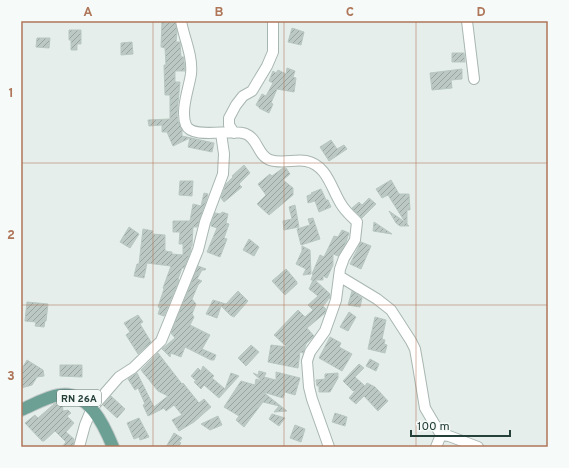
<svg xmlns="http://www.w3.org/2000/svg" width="569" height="468" font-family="Overpass,sans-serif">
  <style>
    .building { fill: url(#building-hatch); stroke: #b8c7c1 }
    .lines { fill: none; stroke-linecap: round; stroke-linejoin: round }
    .minor-casing { stroke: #a8b6b1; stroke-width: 12 }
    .major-casing { stroke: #c2c9c8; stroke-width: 14 }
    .minor { stroke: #fff; stroke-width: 10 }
    .major { stroke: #6da095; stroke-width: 12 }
    .grid { fill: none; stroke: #af7659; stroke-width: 1; stroke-opacity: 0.55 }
    .labels { text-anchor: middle; stroke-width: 3.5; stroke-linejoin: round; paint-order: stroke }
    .shield { fill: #f6faf8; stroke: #647772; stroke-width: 1 }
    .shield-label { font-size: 10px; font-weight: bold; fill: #253f39 }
    .neatline { fill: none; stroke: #af7659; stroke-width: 1.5 }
    .grid-label { font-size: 13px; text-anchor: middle; font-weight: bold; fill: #af7659 }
  </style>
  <defs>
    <pattern id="building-hatch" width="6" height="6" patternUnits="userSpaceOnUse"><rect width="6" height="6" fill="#bbc8c3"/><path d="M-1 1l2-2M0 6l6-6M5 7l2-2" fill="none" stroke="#98a49f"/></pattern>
  </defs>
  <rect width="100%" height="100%" fill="#e5eeea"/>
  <path class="building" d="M162,21L175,22L177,31L176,42H180L181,57H184V61L185,71H175V82H180L177,114L178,121L182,130V136L214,143L212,152L188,147L190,138L173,146L167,132H162V125L149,126L148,120L170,119V95H165L164,65H166L165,48L161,47Z
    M292,28L304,32L301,45L288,42Z
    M69,30H81V44H77V50H71V40H69Z
    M37,38H50L49,48L36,47Z
    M132,42L133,54L121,55V43Z
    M452,53H464L465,62H452Z
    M287,68L295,71L293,77L296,78L294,92L277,89L271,103L273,104L269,113L259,108V107L256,105L262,94L266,96L273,83L269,81L273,71L276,73L278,70L286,74Z
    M462,69V79L451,80L452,88L432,90L430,73Z
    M331,140L337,149L344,145L347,149L329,161L320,147Z
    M244,165L250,173L239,184L242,187L224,202L221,198L226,184L233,177L232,176Z
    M283,168H286L290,174L283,180L293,188V195L269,215L257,204L266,195L258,184L270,174L272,176Z
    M391,180L399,194H409L410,210H407V224L409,226H400L396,223L389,211L405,222L388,195L382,198L376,189Z
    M180,181H193L192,196L179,195Z
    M321,189L326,200H328L331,207L319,212L315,201L308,203L307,196L312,194L311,193Z
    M204,193L208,194L207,198L197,227H193L192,246H191V250L184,268H182L178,279L179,280L164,316L158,314L160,308L158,307L164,289L163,288L171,266L147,263L144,278L134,276L137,264H139L143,229L153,231L152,234L165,235V251L172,252V254L183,255V244H179L180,232H173V221H190L193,204L201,206Z
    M369,198L376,204L362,218L352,208L359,202L362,205Z
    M295,205L299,227L284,230L283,221L292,219L289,207Z
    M222,212L228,214L226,223L229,224L224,238L227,239L220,257L207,252L217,228L211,226V224L215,213L221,214Z
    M313,218L320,239L301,245L297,229L310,225L308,219Z
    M374,222L392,234L373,231Z
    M129,227L139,234L130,248L120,242Z
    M342,230L349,233L346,242L338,256L333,254V265L327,278L323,276V280H315L330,294V298L327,300H328L323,306L326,309L325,313L307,328L314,336L306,344L303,353L300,352L298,368L268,362L271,345L287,347L274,335L298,310L305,317L313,310L308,305L318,296L309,289L313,280H311L313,274H312L320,255L324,257L334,236L338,237Z
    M249,239L259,247L254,256L243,250Z
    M361,242L371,246L361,269L350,264Z
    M302,246L310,250L311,274L303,275L306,269L296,264L302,251Z
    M198,266L206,269L205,270H202L197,279L202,281L198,285L192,299L196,304L192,314L194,317L190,325L210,335L202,349L216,355L214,360H211L185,347L181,357L171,353L170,357L162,349L175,338L171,333Z
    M286,269L297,282V284L285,295L272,281Z
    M238,291L248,301L234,317L230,315L221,306L217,318L206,314L213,300L226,304Z
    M352,291L362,298L360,307L348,305Z
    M27,302L48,304L46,321H45L44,327L35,326L36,322L25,321Z
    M349,312L356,317L348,331L340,327Z
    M138,315L143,322L140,324L151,342L138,354L126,335L130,332L124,323Z
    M375,317L386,320L382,339L385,340L384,344L387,345L385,353L368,349Z
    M330,337L341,343L339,347L352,354L342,371L319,358Z
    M251,345L259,352L246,366L238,358Z
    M158,353L182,384L183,383L199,403L204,399L211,407L194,422L179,431L172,420L182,415L174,405L166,411L164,408L148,416L143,405L145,404L138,388L135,390L128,379L137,373L154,407L168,396L158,391L141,370Z
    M370,359L379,364L376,371L366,366Z
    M27,360L43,370L44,376L37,377L32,385L21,388V370Z
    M359,364L364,368L355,377L365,386L367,383L375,387L388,401L378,411L364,396L356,404L349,398L356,390L353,391L343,381Z
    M60,365H82V377L60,376Z
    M203,366L214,376L212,378L225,389L231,373L239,376L219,398L204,385L201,389L194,382L196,381L191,376L198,368L201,371Z
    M259,371L266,373L264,377L276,380V372L300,378L295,395L285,392L283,398L263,392L287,411L274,412L279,406L263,402L244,427L236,420L239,416L224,407L241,381L255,385L256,379L262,381L253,373L258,375Z
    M338,373V378L330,392H319V386H317L316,380L325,379V374Z
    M111,396L125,409L117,418L103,405Z
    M60,402H62L63,411L68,410L71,413L67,416L74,423L66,432L74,439L73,447H62L66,442L55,431L44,441H42L25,423L35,415L38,418L54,404Z
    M335,413L347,417L345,426L332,422Z
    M272,414L285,418L279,426L269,419Z
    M218,416L222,425L210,430L201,424Z
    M139,418L149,437L140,440L139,437L134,439L127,423Z
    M295,425L305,429L301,442L290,438Z
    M174,433L182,438L179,442L181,443L178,447H166Z"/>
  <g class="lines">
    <g class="minor-casing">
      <path id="minor" d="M181,21C184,38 193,56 191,74C189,88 180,111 186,125C192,140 233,128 246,134C258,139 258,156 270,160C282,164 295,159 306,161C327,165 331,188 341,204C345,211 351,216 357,222L355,240L344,258L340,269L336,300L330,317L325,331L310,352L307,361L309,387L312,399L329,447
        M467,21L474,79
        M234,133L229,125V118L236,105L243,96L252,91L267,66L273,52V21
        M339,276L377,299L391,310L411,341L415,349L418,366L425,408L441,435
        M79,447L85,425L92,408L119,377L133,368L161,341L198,250L205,222L223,174L224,154L221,133
        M436,447L441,435L449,436L478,447"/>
    </g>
    <g class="major-casing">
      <path id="major" d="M21,410C33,405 46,397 59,395C88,390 104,425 113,447"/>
    </g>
    <use href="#minor" class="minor"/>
    <use href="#major" class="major"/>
  </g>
  <path class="grid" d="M153,21V447M284,21V447M416,21V447M21,163H548M21,305H548"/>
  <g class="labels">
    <rect class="shield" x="57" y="390" width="44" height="16" rx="3"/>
    <g class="shield-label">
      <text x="79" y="402">RN 26A</text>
    </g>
  </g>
  <rect width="569" height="468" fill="none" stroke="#f6faf8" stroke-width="44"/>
  <path d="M411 430v6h99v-6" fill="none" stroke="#253f39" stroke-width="2"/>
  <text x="417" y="430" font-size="12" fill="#253f39" stroke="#f6faf8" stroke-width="3" paint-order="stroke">100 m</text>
  <rect x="22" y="22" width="525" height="424" class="neatline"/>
  <g class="grid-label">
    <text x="88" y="16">A</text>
    <text x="219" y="16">B</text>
    <text x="350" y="16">C</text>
    <text x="481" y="16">D</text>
    <text x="11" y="97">1</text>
    <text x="11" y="239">2</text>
    <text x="11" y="380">3</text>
  </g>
</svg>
